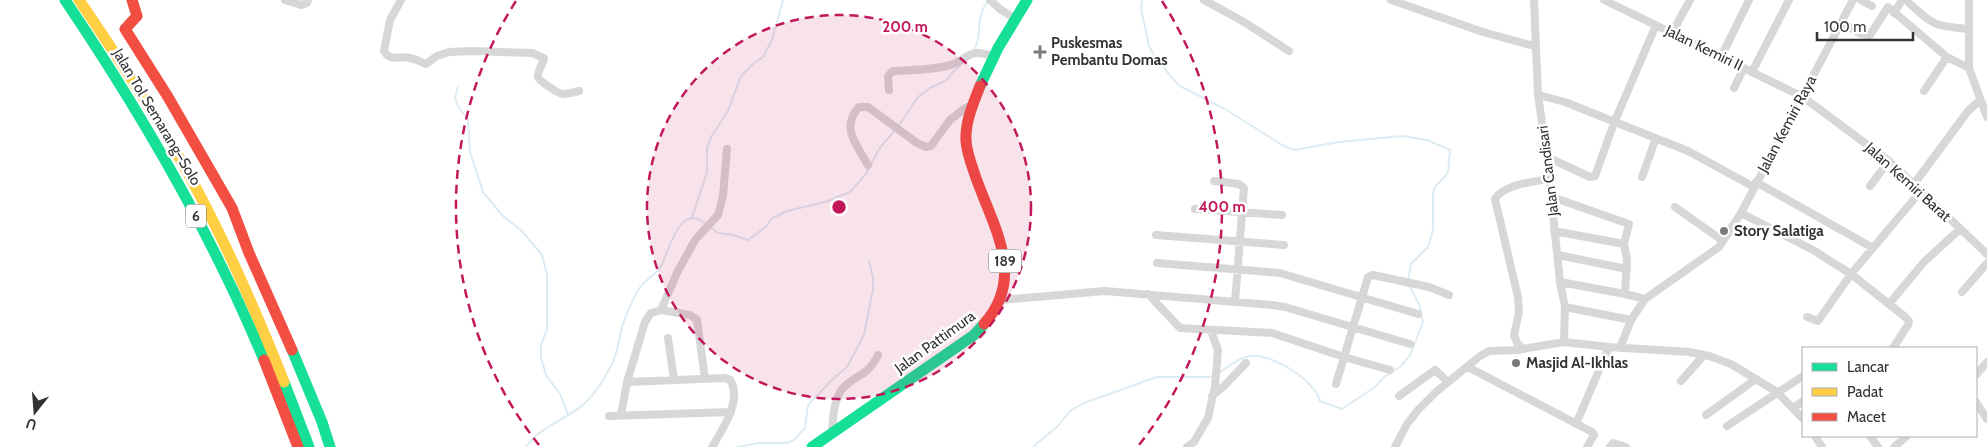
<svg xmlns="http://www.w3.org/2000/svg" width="1987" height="447" font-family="Cabin,sans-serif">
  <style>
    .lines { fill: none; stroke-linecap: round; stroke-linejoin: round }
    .stream { stroke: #ddebf3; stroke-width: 2 }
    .street { stroke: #d7d7d7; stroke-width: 8 }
    .fast { stroke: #16e098; stroke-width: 11 }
    .slow { stroke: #ffcf43; stroke-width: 11 }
    .jam { stroke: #f24e42; stroke-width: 11 }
    .ring { fill: none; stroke: #c2185b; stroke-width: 2.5; stroke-dasharray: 9 6 }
    .poi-dot { fill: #7a7a7a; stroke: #fff; stroke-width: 2 }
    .labels { text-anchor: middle; stroke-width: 5; stroke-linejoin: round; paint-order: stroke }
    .shield { fill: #fff; stroke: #707070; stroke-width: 1 }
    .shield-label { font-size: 14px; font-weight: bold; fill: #333 }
    .poi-label { font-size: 15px; font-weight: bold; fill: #333; stroke: #fff; text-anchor: start }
    .street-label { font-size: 15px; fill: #333; stroke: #fff }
    .centre { fill: #c2185b; stroke: #fff; stroke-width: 2.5 }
    .ring-label { font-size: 15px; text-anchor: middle; font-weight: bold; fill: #c2185b; stroke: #fff; stroke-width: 5; stroke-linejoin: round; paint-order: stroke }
  </style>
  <rect width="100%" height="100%" fill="#fff"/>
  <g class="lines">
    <path class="stream" d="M1142,0L1141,9L1149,46L1153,54L1178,85L1225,109L1282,145L1294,150L1339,142L1403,136L1427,140L1450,150L1448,173L1435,187L1433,193V230L1428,247L1411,264L1408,281
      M973,51C984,36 974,17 988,2
      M458,86L455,98L458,106L468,120L470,152L483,192L502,215L522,231L542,255L547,275V329L541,345V357L546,375L560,394L568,414
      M899,125L918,97L930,88L947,80L952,73L964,62
      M692,217L707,172V148L711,137L728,111L741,76L753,64L763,57L772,40L783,0
      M710,227L718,233L733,235L748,240L766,227L771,219L787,211L825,202L850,192L866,174L879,149L896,129
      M1219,373C1229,366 1238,358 1250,356C1271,353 1315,380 1320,401L1342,409L1375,387L1383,378L1401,366L1410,355L1423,322L1419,304L1409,285
      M526,447C541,425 568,420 586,402C597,391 606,376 612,364C618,352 619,339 622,327C626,315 631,303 637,292C643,280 657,275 662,264C670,248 680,202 706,224
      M737,447L759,443H788L794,440L805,428L808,405L832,380L847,367L864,335L873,289V277L869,261
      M1033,447L1058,426L1070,411L1084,403L1157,377H1213"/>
    <path class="street" d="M285,0L301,5L307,3L308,0
      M401,0L390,20L384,51C391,63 400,55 410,58C416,59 421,62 426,64L437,56L449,52L472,51L532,53L544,58C543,64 537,72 538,77C539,81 559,94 563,94C568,94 574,92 579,91
      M990,0L1001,10L1015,18
      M1204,0L1244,22L1289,51
      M1391,0L1483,32L1534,46
      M1534,0L1538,95L1547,157L1560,282L1565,307L1564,342
      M1604,0L1803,97L1889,161L1987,254
      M1861,0L1872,6
      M1906,0C1933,25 1932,26 1969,29
      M1969,0V68L1987,117
      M1894,13L1902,0
      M1841,22L1861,34L1870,35L1888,7L1947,57L1969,68
      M1672,33L1690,0
      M1721,57L1749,0
      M1752,72L1789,0
      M1734,88L1744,68
      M889,90L888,76L893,71C910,70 930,70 947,66C969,61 966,46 994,57
      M1924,91L1947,57
      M1538,95L1565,102L1688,151L1754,187
      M1547,157L1590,177L1595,176L1614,123L1656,25
      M868,165C857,145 840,128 859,107H868L917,143L926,147L931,146L950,120L964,109L973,104
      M1642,177L1656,138
      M1214,181L1239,184L1244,188L1235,302
      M1756,182L1873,248
      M1914,184L1968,111L1980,100
      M1870,186L1889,161
      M1552,197L1629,224L1624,244L1627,259L1625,294L1645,299
      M1675,207L1723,241
      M1195,209L1282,215
      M1741,213L1813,250L1851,274L1904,316L1909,321L1908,325L1893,348
      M1554,231L1624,244
      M1156,235L1284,245
      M1558,255L1627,269
      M1157,263L1280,273L1418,314
      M1560,282L1625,294
      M1962,292L1987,263
      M1148,294L1180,328L1272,333L1344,357L1390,370
      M1001,300L1105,291L1272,305L1285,307L1410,344
      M1889,304L1924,262L1960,229
      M1565,307L1631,320
      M1807,317L1818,321L1851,274L1921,191
      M668,338L674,380
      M1522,348L1517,343L1514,335L1519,312L1518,297L1495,199C1504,184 1533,182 1549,179
      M1620,348L1631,320L1645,299L1719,247L1741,213L1853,0
      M1468,367L1592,432L1594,435L1587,447
      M1976,375L1987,362
      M705,379L697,320L690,315L661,310L677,273L695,240L718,215L723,196L727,149
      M1681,381L1704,355
      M627,382L645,322L651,313L661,310
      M1336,384L1368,277L1373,275L1429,287L1449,295
      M1212,396L1224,386L1246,363
      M1399,396L1435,370L1448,382
      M1976,402L1987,419
      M1793,408L1803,401
      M621,415L627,382L725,378L730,380C743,400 722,430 712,447
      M1706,415L1756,379
      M609,416L731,412
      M1576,424L1609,347
      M1727,426L1803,376
      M832,433C833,420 833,398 844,387C858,373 867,377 878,355
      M1815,436L1822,447
      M1870,436L1878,447
      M1187,447L1194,442L1208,418L1215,386L1218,350L1211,331
      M1395,447L1407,424L1418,410L1436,392L1480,356L1489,351L1517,350L1564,342L1609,347L1689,352L1709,356L1731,364L1777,392L1803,419
      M1610,447L1613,443L1626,447
      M1894,447L1907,436"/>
    <path class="fast" d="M65,0C142,114 211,232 264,360
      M980,86L998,48L1027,0
      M292,350L322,422L330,447
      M284,382L309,447
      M812,447L974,335L984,324"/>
    <path class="slow" d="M79,0C116,54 151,108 183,164C222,234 255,308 284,382"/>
    <path class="jam" d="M132,0L137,16L125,29L168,97L232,208L249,253L292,350
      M980,86C973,104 965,122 966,141C967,154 972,166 976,178C994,228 1026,277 984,324
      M264,360L298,447"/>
  </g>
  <circle cx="839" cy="207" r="192" fill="#c2185b" fill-opacity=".12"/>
  <g class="ring">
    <circle cx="839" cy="207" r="192"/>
    <path d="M539 445A383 383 0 0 1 516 1M1162 1A383 383 0 0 1 1139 445"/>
  </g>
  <g class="poi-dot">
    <path d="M1037.5 44.5h5v5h5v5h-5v5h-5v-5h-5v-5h5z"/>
    <circle cx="1724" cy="231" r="5"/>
    <circle cx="1516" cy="363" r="5"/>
  </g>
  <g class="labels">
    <g class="shield">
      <rect x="186" y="204.5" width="20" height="23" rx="4"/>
      <rect x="989" y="249.5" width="32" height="23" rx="4"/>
    </g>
    <g class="shield-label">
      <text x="196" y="221">6</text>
      <text x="1005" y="266">189</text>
    </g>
    <g class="poi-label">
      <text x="1051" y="48">Puskesmas<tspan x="1051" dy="17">Pembantu Domas</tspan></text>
      <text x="1734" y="236">Story Salatiga</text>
      <text x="1526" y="368">Masjid Al-Ikhlas</text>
    </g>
    <g class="street-label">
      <text transform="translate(1704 48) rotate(26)" y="5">Jalan Kemiri II</text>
      <text transform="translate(157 117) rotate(59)" y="5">Jalan Tol Semarang–Solo</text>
      <text transform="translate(1787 124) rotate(-62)" y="5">Jalan Kemiri Raya</text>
      <text transform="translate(1548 171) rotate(-97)" y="5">Jalan Candisari</text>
      <text transform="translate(1908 182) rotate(42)" y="5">Jalan Kemiri Barat</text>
      <text transform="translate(935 342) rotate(-36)" y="5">Jalan Pattimura</text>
    </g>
  </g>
  <circle cx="839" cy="207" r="8" class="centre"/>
  <g class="ring-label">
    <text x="905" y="32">200 m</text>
    <text x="1222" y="212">400 m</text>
  </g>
  <rect x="1802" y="347" width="175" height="90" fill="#ffffff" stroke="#adadad"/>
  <rect x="1812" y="363" width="25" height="8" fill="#16e098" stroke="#adadad"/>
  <text x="1847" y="372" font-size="15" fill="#333333">Lancar</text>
  <rect x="1812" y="388" width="25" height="8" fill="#ffcf43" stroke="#adadad"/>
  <text x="1847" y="397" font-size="15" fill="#333333">Padat</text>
  <rect x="1812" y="413" width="25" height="8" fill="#f24e42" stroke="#adadad"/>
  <text x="1847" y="422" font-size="15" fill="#333333">Macet</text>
  <g transform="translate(35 412) rotate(197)" stroke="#ffffff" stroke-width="4" paint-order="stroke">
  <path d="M0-4L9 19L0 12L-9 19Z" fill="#333333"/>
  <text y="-8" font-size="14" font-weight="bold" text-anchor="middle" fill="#333333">U</text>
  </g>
  <path d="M1817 32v8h96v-8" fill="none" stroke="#333333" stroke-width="2.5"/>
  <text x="1824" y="32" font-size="15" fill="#333333" stroke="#ffffff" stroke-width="4" paint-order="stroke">100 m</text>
</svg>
